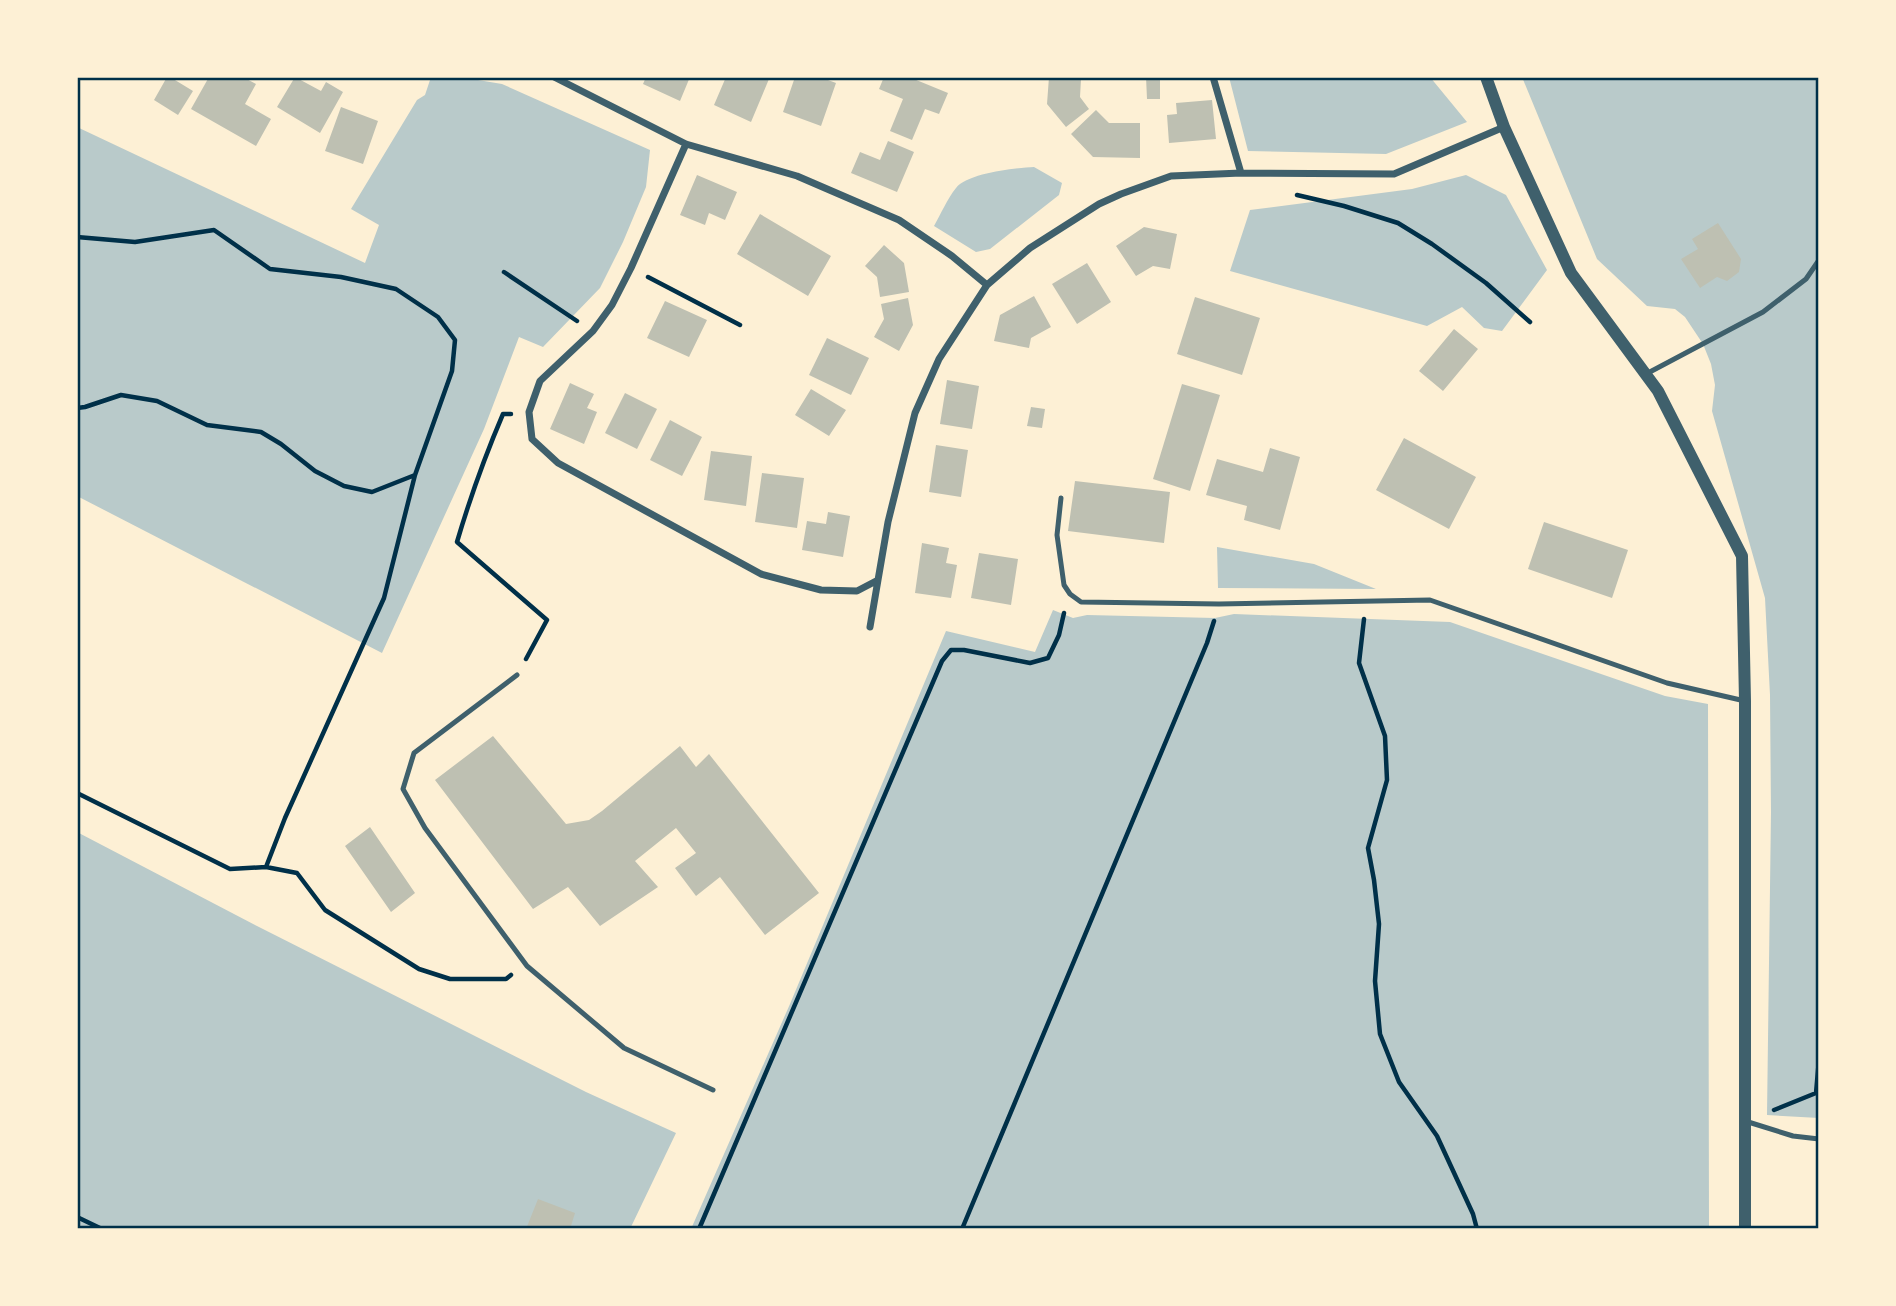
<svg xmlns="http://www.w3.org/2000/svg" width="1896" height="1306" font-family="Barlow,sans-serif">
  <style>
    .green { fill: #b9caca }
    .building { fill: #bec0b2 }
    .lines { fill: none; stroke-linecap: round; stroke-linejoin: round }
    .path { stroke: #003049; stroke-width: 4.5 }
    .service { stroke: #3f606c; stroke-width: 5 }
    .minor { stroke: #3f606c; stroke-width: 7 }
    .tertiary { stroke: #3f606c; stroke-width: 12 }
    .neatline { fill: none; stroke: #003049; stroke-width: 2.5 }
  </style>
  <rect width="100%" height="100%" fill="#fdf0d5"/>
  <path class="green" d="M431,77H460L502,84L650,150L646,187L623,242L600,288L543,347L519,337L484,429L382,653L77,496V127L365,263L379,225L351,209L417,100L425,95Z
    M1229,77H1430L1467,122L1386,154L1248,151Z
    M1522,77H1819V1118L1767,1115L1771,812L1770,695L1765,598L1712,411L1715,385L1711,364L1703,344L1685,317L1675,309L1647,306L1597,259Z
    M1034,167L1062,183L1059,195L990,249L976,252L934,226C941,214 947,199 956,188C968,173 1016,168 1034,167Z
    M1466,175L1506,195L1547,270L1502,331L1484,328L1462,307L1427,326L1230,271L1250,210L1412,189Z
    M1217,547L1314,564L1376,589L1218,588Z
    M1053,610L1073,618L1087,615L1215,618L1234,614L1450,622L1665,696L1708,704L1709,1229H691L790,1004L946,631L1035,652Z
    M77,832L257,926L586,1092L676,1133L630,1229H77Z"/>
  <path class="building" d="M167,77H170L193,91L178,115L154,100Z
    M209,77H243L256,84L245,104L271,119L256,146L191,109Z
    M295,77L321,91L326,82L343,92L320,133L277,107Z
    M646,77H690L680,101L643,84Z
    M726,77H764L769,79L751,122L714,105Z
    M795,77H820L836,83L821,126L783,112Z
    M884,77H909L948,93L939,114L925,109L912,140L890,131L903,99L879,89Z
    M1049,77L1081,79L1080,97L1089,109L1066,127L1047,104Z
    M1146,77H1160V99H1147Z
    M1212,100L1216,139L1169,143L1167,115L1177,114L1176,103Z
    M341,107L378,121L363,164L325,151Z
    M1096,110L1109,123H1140V158L1093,157L1071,134Z
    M888,141L914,152L897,192L851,173L860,152L880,160Z
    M697,175L737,192L725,220L709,213L705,225L680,215Z
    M760,214L831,256L808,296L737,254Z
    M1718,223L1741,259L1739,272L1727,281L1717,277L1700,288L1681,259L1698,249L1692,239Z
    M1144,227L1177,234L1170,269L1153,266L1136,276L1116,246Z
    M884,245L904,263L909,292L880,297L877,277L865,266Z
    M1087,263L1111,302L1077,324L1052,284Z
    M1034,296L1051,327L1031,338L1029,348L994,341L1000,315Z
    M1195,297L1260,318L1242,375L1177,354Z
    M908,298L913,325L899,351L874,337L884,319L881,304Z
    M665,301L707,320L689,357L647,338Z
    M1454,329L1478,349L1443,391L1419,371Z
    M827,338L869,358L851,395L809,375Z
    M947,380L979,386L972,429L940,424Z
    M570,383L594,394L587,408L597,412L584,444L550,429Z
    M1182,384L1220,395L1190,491L1153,479Z
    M811,389L846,410L829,436L795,415Z
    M625,393L657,409L637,449L605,433Z
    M1031,407L1045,409L1042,428L1027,426Z
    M670,420L702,437L682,476L650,460Z
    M1404,438L1476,477L1449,529L1376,490Z
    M936,445L968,450L961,497L929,492Z
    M1270,448L1300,457L1280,530L1244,520L1247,506L1206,495L1217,459L1263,472Z
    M711,451L752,456L746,506L704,500Z
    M762,473L804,478L797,528L755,522Z
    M1075,481L1170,492L1164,543L1068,531Z
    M828,512L850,516L843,557L802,550L807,521L826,524Z
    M1544,522L1628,550L1612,598L1528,569Z
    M922,543L949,548L946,563L957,565L951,598L915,593Z
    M979,553L1018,559L1011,605L971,598Z
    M493,736L566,824L589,820L602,811L680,746L696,767L709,754L819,893L765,935L720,877L696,896L675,868L696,853L676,828L635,861L658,887L600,926L568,887L533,909L435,780Z
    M370,827L415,893L391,912L345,846Z
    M538,1199L575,1213L570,1229H526Z"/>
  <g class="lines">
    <path class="path" d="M1297,195L1344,206L1398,223L1432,244L1486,283L1530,322
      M77,237L135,242L214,230L270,269L341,277L396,289L438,317L455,340L452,371L415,475L384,598L285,818L266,867
      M504,272L577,321
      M648,277L740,325
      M77,408L85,407L121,395L157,401L207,425L261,432L281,444L315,471L344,486L372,492L415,475
      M511,414H503C485,456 470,498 457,542L547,620L526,659
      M1364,619L1359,663L1385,736L1387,780L1368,848L1374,880L1379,924L1375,981L1380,1034L1399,1082L1437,1136L1473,1214L1477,1229
      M77,793L230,869L266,867L297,873L325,910L419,969L450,979H506L511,975
      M1774,1110L1816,1093L1819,1059
      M77,1217L102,1229
      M699,1229L942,661L951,650H964L1030,663L1048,658L1059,635L1064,613
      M962,1229L1207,643L1214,621"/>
    <path class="service" d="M1646,374L1763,312L1806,279L1819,260
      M1061,498L1057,535L1064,585L1070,594L1081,602L1219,604L1430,600L1667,683L1745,701
      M517,675L414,753L403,789L425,828L527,966L624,1048L713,1090
      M1745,1121L1793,1136L1819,1139"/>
    <path class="minor" d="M554,77L686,144L797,176L899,220L952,256L987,285L1030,248L1099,204L1121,194L1171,176L1241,173L1394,174L1504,127
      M1213,77L1241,173
      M686,144L631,268L612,305L593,331L540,381L529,412L532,439L558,463L761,574L821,590L857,591L878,580L888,522L915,413L939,359L987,285
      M870,627L878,580"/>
    <path class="tertiary" d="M1486,77L1504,127L1571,273L1658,391L1742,556L1745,701V1229"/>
  </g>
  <rect width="1896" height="1306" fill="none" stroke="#fdf0d5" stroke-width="158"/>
  <rect x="79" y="79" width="1738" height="1148" class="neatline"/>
</svg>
